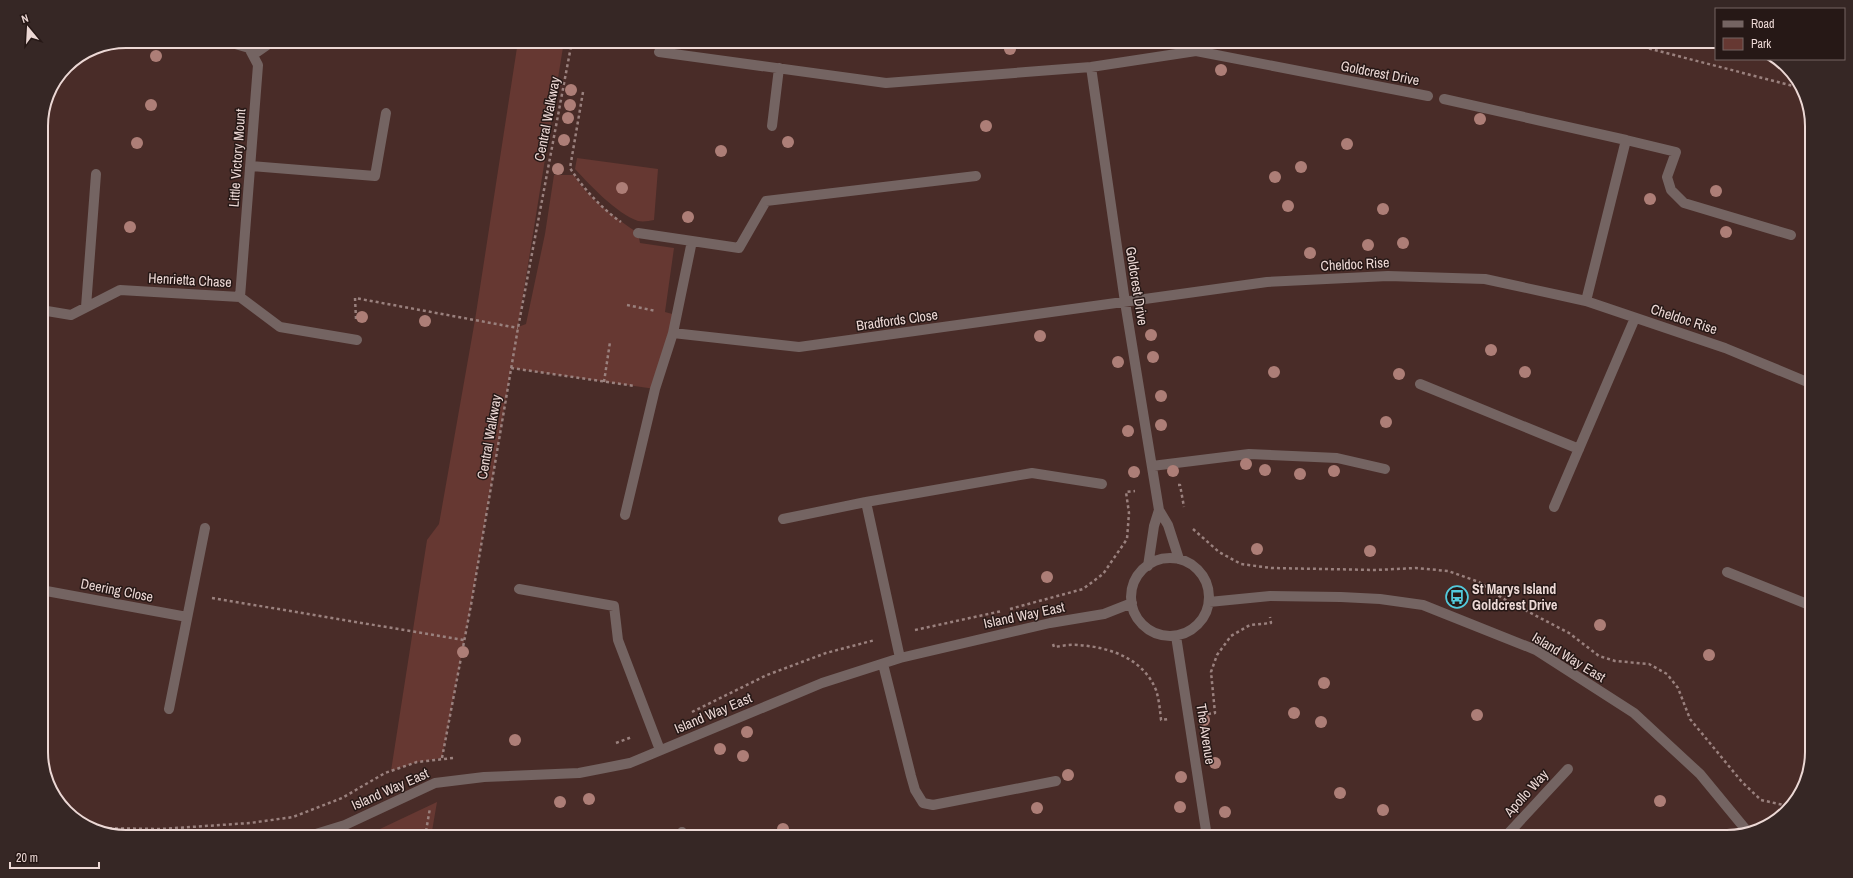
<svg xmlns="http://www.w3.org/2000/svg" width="1853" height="878" font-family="'Archivo Narrow',sans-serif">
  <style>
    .green { fill: #663832 }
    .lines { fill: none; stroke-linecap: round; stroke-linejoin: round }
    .path { stroke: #9a817e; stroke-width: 2.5; stroke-dasharray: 3 3; stroke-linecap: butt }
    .minor { stroke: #746462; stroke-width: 10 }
    .tree { fill: #ad7e77 }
    .labels { text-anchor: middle; stroke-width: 3; stroke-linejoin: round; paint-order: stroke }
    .street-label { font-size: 14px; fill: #ecd8d5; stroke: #261816 }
    .poi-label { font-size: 14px; font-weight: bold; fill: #ecd8d5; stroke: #261816; text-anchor: start }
    .rim { fill: none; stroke: #ecd8d5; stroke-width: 2 }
  </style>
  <rect width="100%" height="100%" fill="#492c28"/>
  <path class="green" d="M518,41H564L518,327L526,324L545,234L554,175H574C589,199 614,217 638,233L640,243L674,248L665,312L676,315L655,389L511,368L471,605L442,758L417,762L391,771L427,540L439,524L475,320Z
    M577,158L658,169L654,220C649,221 643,222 638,221C616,213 591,186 575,169Z
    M437,802L431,837H363Z"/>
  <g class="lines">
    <path class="path" d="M1620,41L1801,88
      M583,92L570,168C583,188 601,208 621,222
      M627,305L656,311
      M356,319L355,298L518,328
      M511,368L635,386
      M604,382L610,342
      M1178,485H1180L1184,507
      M1193,529L1219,552L1241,564L1271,568L1376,570L1416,568L1448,571L1479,582L1502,598L1569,633L1599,656L1615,661L1649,664L1667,674L1678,688L1690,719L1742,782L1761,800L1788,806
      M212,598L464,640
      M1010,609L1083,589L1103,574L1127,539L1129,513L1126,492L1135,491
      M915,630L1002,611
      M1053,644L1054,647C1062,646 1070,644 1078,645C1109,647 1143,658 1156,690C1159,699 1160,710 1161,720L1169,719
      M692,712L767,675L826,653L875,640
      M1208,714L1215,713L1211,672L1217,655L1231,636L1250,625L1271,623L1270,617
      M616,743L632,737
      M442,758L471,605L518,328L572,41
      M91,828L161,829L250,823L293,817L342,798L385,773L417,762L453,758
      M425,837L430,808"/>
    <path class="minor" d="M225,41L249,48L258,65L240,297
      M438,41L467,44
      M121,42L138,41
      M659,52L886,83L1091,67L1196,51L1428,96
      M253,55L273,41
      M1091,67L1125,302L1159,510L1168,525L1179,559
      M1444,99L1626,140L1586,301
      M772,126L779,68
      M1626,140L1676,152L1667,177L1671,190L1684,203L1791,235
      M251,166L375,176L386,113
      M638,233L692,241
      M86,307L96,174
      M41,310L71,315L120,290L240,297L280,327L357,340
      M673,333L799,347L1267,282L1388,276L1485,279L1586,301L1725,348L1812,384
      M1420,384L1579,449
      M1152,466L1249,454L1337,458L1385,469
      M1554,507L1635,318
      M625,515L655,389L673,333L692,241L739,248L766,201L976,176
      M783,519L866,502
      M1131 597a39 39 0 1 1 78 0a39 39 0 1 1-78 0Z
      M1148,566L1154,526L1159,510
      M1727,572L1812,606
      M519,589L614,606L618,640L660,750
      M41,590L187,617
      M1209,602L1270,596L1341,597L1380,599L1423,605L1536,650L1634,713L1700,774L1747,831
      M1176,636L1207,837
      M900,658L866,502L1032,473L1102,484
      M883,664L911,776L915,790L923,803L933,805L1056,781
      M169,709L205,528
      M682,832V837
      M306,837L345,825L435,783L484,777L579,773L630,763L822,683L900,658L1050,623L1104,614L1132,603
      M1505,837L1568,769"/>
  </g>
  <g class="tree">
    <circle cx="1010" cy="49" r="6"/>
    <circle cx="156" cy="56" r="6"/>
    <circle cx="1221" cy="70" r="6"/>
    <circle cx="571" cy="90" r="6"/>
    <circle cx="151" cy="105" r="6"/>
    <circle cx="570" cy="105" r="6"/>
    <circle cx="568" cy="118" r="6"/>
    <circle cx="1480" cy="119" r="6"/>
    <circle cx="986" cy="126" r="6"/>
    <circle cx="564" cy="140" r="6"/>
    <circle cx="788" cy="142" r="6"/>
    <circle cx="137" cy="143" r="6"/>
    <circle cx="1347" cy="144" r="6"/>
    <circle cx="721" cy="151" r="6"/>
    <circle cx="1301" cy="167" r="6"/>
    <circle cx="558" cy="169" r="6"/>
    <circle cx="1275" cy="177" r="6"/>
    <circle cx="622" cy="188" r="6"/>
    <circle cx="1716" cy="191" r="6"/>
    <circle cx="1650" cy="199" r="6"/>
    <circle cx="1288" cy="206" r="6"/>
    <circle cx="1383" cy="209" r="6"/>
    <circle cx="688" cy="217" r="6"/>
    <circle cx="130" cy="227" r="6"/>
    <circle cx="1726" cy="232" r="6"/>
    <circle cx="1403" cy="243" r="6"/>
    <circle cx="1368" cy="245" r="6"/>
    <circle cx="1310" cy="253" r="6"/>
    <circle cx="362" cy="317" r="6"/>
    <circle cx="425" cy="321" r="6"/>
    <circle cx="1151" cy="335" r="6"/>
    <circle cx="1040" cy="336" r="6"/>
    <circle cx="1491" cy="350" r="6"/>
    <circle cx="1153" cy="357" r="6"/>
    <circle cx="1118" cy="362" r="6"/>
    <circle cx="1274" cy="372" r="6"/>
    <circle cx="1525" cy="372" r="6"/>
    <circle cx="1399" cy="374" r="6"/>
    <circle cx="1161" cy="396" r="6"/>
    <circle cx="1386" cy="422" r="6"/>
    <circle cx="1161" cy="425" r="6"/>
    <circle cx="1128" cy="431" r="6"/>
    <circle cx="1246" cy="464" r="6"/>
    <circle cx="1265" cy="470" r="6"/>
    <circle cx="1173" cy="471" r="6"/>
    <circle cx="1334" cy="471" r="6"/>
    <circle cx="1134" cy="472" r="6"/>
    <circle cx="1300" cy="474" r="6"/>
    <circle cx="1257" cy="549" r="6"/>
    <circle cx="1370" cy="551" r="6"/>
    <circle cx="1047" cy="577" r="6"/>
    <circle cx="1600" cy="625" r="6"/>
    <circle cx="463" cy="652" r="6"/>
    <circle cx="1709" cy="655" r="6"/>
    <circle cx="1324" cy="683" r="6"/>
    <circle cx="1294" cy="713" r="6"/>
    <circle cx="1477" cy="715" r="6"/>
    <circle cx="1204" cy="720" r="6"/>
    <circle cx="1321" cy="722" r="6"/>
    <circle cx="747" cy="732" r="6"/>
    <circle cx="515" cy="740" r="6"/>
    <circle cx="720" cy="749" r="6"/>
    <circle cx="743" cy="756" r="6"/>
    <circle cx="1215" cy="763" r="6"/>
    <circle cx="1068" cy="775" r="6"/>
    <circle cx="1181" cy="777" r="6"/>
    <circle cx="1340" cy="793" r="6"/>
    <circle cx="589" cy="799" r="6"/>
    <circle cx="1660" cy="801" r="6"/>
    <circle cx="560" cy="802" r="6"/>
    <circle cx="1180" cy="807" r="6"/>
    <circle cx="1037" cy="808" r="6"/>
    <circle cx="1383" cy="810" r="6"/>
    <circle cx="1225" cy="812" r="6"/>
    <circle cx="783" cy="829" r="6"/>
  </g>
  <defs>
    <g id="bus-ring" transform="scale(1.15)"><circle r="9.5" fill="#261816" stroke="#53cadc" stroke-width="1.5"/><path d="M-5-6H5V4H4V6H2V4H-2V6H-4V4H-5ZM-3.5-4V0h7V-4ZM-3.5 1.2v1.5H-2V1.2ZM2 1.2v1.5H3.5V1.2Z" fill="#53cadc"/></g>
  </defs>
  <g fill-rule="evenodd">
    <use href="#bus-ring" x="1457" y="597"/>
  </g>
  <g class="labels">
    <g class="street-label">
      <text transform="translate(1380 73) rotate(11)" y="5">Goldcrest Drive</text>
      <text transform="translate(547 119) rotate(-79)" y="5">Central Walkway</text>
      <text transform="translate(237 158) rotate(-86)" y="5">Little Victory Mount</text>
      <text transform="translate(1355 264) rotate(-3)" y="5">Cheldoc Rise</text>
      <text transform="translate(190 280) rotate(3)" y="5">Henrietta Chase</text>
      <text transform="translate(1137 286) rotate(81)" y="5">Goldcrest Drive</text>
      <text transform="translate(1684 319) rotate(18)" y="5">Cheldoc Rise</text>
      <text transform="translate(897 320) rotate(-8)" y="5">Bradfords Close</text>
      <text transform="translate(489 437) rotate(-80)" y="5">Central Walkway</text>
      <text transform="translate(117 590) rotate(11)" y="5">Deering Close</text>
      <text transform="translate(1024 615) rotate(-12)" y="5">Island Way East</text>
      <text transform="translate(1569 657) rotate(31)" y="5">Island Way East</text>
      <text transform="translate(713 713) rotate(-23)" y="5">Island Way East</text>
      <text transform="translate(1206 734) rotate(81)" y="5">The Avenue</text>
      <text transform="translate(390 789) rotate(-24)" y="5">Island Way East</text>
      <text transform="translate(1526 793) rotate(-48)" y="5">Apollo Way</text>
    </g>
    <g class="poi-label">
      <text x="1472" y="594">St Marys Island<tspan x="1472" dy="16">Goldcrest Drive</tspan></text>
    </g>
  </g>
  <path d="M0 0H1853V878H0ZM126 48H1727A78 78 0 0 1 1805 126V752A78 78 0 0 1 1727 830H126A78 78 0 0 1 48 752V126A78 78 0 0 1 126 48Z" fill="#362725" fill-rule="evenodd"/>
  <path class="rim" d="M126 48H1727A78 78 0 0 1 1805 126V752A78 78 0 0 1 1727 830H126A78 78 0 0 1 48 752V126A78 78 0 0 1 126 48Z"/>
  <rect x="1715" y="8" width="130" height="52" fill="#261816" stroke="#756562"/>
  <rect x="1723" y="21" width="20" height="6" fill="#746462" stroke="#756562"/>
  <text x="1751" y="28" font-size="12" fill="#ecd8d5">Road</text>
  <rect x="1723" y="38" width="20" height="12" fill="#663832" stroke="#756562"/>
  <text x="1751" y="48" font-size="12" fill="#ecd8d5">Park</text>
  <g transform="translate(28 28) rotate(342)" stroke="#261816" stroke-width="3" paint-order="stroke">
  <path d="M0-3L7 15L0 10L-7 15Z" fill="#ecd8d5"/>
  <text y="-6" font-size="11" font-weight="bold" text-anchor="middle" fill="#ecd8d5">N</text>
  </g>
  <path d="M10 862v6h89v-6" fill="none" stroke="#ecd8d5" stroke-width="2"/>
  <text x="16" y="862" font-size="12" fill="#ecd8d5" stroke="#261816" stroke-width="3" paint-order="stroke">20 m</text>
</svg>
